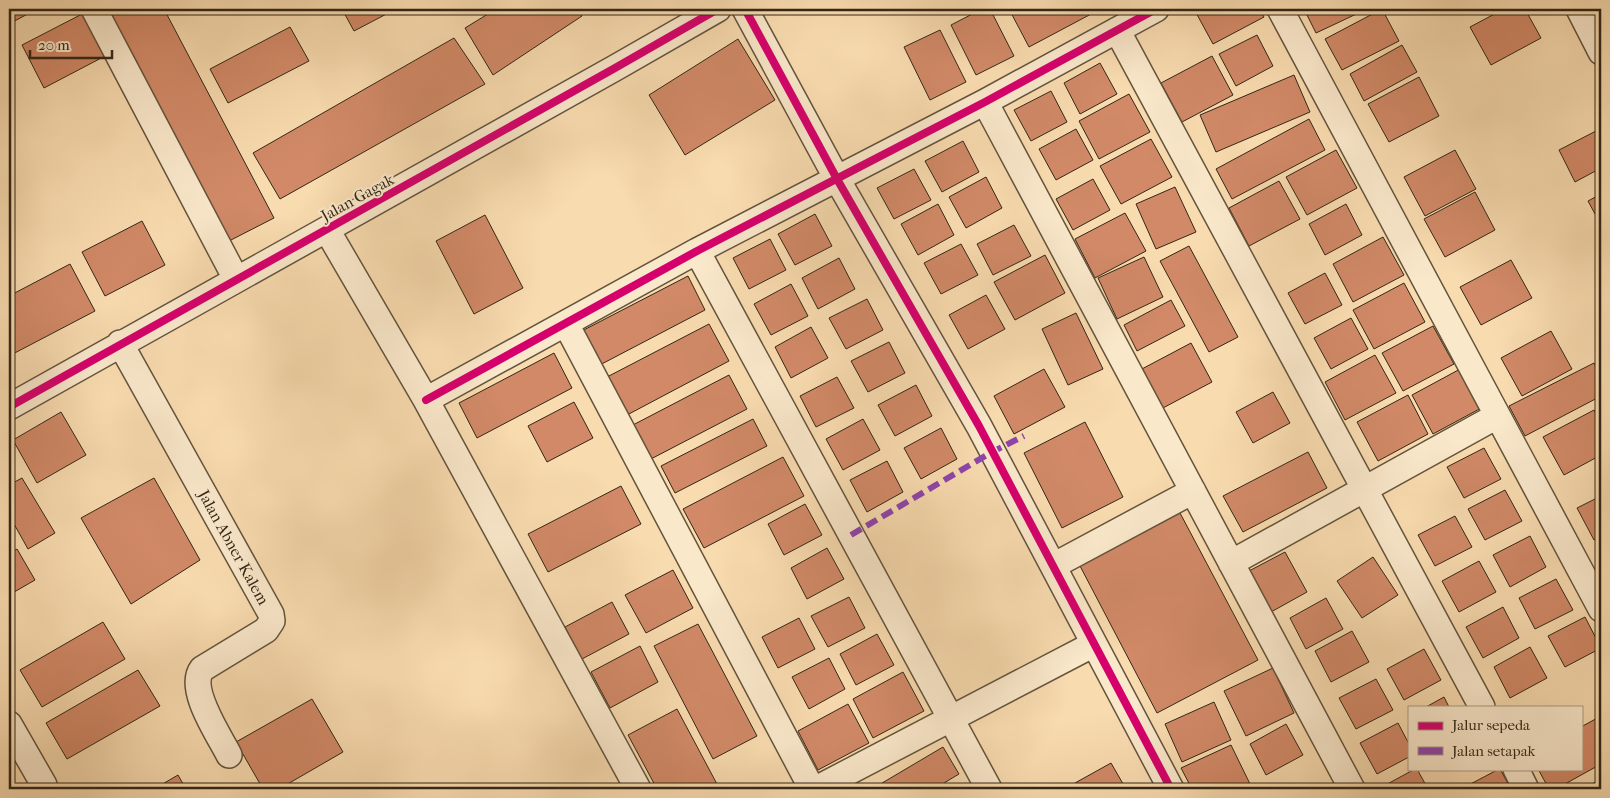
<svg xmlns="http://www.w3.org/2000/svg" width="1610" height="798" font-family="'IM FELL French Canon',serif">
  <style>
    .building { fill: #d18967; stroke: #332716 }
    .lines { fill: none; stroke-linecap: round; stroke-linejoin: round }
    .minor-casing { stroke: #64543c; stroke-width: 28 }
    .minor { stroke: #fae8cb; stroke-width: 25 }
    .quiet { stroke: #8e44ad; stroke-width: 6; stroke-dasharray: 12 6; stroke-linecap: butt }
    .cycleway-casing { stroke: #fae8cb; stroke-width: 11 }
    .cycleway { stroke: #d6006c; stroke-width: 8 }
    .labels { text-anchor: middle; stroke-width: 4; stroke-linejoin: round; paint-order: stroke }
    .street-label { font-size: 16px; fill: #332716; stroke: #fae8cb }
  </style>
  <rect width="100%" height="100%" fill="#f8dbaf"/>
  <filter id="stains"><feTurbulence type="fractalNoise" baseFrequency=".004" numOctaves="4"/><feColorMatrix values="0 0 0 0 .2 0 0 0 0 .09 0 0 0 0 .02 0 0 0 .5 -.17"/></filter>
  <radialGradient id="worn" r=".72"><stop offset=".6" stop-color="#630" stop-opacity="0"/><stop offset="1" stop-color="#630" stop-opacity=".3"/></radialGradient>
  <path class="building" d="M9,9H37L9,24Z
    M106,9H164L274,218L229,241Z
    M342,9H396L354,31Z
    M496,9H578L582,16L493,75L465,28Z
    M982,9H990L1014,56L976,75L951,25Z
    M1009,9H1091L1093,13L1029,47Z
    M1194,9H1259L1264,17L1213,44Z
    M1304,9H1367L1316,33Z
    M1382,9L1399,41L1342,70L1325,39Z
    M1504,9H1525L1541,38L1491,65L1470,27Z
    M84,13L107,55L44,88L22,45Z
    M290,27L309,61L228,103L210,69Z
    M940,30L966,82L930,100L904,47Z
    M1257,35L1273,66L1236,86L1219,54Z
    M454,38L485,84L280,199L253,153Z
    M738,39L775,100L685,155L649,95Z
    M1402,45L1417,72L1364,101L1350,74Z
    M1212,56L1233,95L1182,122L1161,83Z
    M1100,63L1117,94L1080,114L1064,83Z
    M1294,75L1310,112L1216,152L1200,115Z
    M1419,77L1439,116L1389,142L1368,104Z
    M1051,91L1067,122L1031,141L1014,110Z
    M1129,94L1150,132L1099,159L1079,121Z
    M1309,119L1325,150L1232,199L1216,169Z
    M1076,129L1093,160L1056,180L1039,149Z
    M1596,131L1601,141V168L1575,182L1559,150Z
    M1151,139L1172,177L1121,204L1100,166Z
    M963,141L979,172L942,192L925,161Z
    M1336,150L1357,188L1307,215L1286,177Z
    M1455,150L1476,189L1425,216L1404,177Z
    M914,169L931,200L894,219L877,188Z
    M986,177L1002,208L966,228L949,197Z
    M1093,179L1110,210L1073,230L1056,199Z
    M1279,181L1300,219L1249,246L1229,208Z
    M1175,187L1196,232L1156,249L1136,204Z
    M1475,192L1495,230L1445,257L1424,219Z
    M1601,194V225L1588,201Z
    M938,204L954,235L918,255L901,224Z
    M1346,204L1362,235L1325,255L1309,224Z
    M1125,213L1146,251L1095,278L1075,239Z
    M815,214L832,246L795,265L778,234Z
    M485,215L523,288L474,314L436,241Z
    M142,221L165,265L105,296L82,252Z
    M1014,225L1031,256L993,275L977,244Z
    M1383,237L1404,275L1353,302L1333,264Z
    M770,239L786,270L749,289L733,258Z
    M961,244L978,275L941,294L924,263Z
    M1189,246L1238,337L1209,352L1160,261Z
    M1045,255L1065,293L1015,320L994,282Z
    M1144,257L1163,297L1117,319L1098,278Z
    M839,258L855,289L818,309L802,278Z
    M1511,260L1532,298L1481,325L1460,287Z
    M70,264L95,311L9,356V296Z
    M1325,273L1342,305L1305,324L1288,293Z
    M688,276L705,310L594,368L576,334Z
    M1404,283L1425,322L1374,349L1353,310Z
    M791,284L808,316L771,335L754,304Z
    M986,295L1005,329L968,349L949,315Z
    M867,299L883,330L846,349L829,318Z
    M1171,300L1185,326L1137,351L1124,325Z
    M1076,313L1103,369L1068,385L1042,329Z
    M1351,318L1368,349L1331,369L1314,338Z
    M709,324L729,361L627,415L607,377Z
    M1433,326L1454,364L1403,391L1382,353Z
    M811,327L828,358L791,378L775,347Z
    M1551,331L1572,369L1522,396L1501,358Z
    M889,342L905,373L868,392L851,361Z
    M1191,343L1212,382L1161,409L1140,370Z
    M554,353L572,388L477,438L459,403Z
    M1375,355L1396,393L1345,420L1325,382Z
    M1594,363L1601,377V396L1525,436L1509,406Z
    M1462,368L1483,407L1433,434L1412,395Z
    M1044,369L1065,407L1014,434L994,396Z
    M729,375L747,409L649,460L631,426Z
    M837,377L854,408L816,427L800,396Z
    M916,385L932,416L895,436L878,405Z
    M1273,392L1290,423L1253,443L1236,412Z
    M1408,395L1428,434L1378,461L1357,422Z
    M574,402L593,438L547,462L528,426Z
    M1594,410L1601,424V455L1564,475L1543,437Z
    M61,412L86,455L37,483L13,440Z
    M753,419L767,446L675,493L661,466Z
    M863,419L880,450L843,470L826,439Z
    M1085,422L1123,497L1062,528L1024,453Z
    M941,428L957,459L921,479L904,448Z
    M1484,448L1501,479L1464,498L1447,467Z
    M1308,452L1327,488L1243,532L1223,496Z
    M783,457L804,496L704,548L683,509Z
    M887,461L903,492L867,512L850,480Z
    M22,478L55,533L28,549L9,515V485Z
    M154,478L200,560L131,604L81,518Z
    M621,486L641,524L548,572L528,534Z
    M1505,490L1522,521L1485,540L1468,509Z
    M1601,496V536L1594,540L1577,508Z
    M805,504L822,535L784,555L768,524Z
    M1180,513L1258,660L1157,713L1080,566Z
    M1455,516L1472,547L1435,566L1418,535Z
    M1530,536L1546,567L1510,587L1493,555Z
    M827,548L844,579L807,599L791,568Z
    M17,549L35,580L9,595V554Z
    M1285,552L1307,592L1271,612L1249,571Z
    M1373,557L1398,595L1362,618L1337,581Z
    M1479,561L1496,592L1459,612L1442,581Z
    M673,570L693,608L646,633L625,595Z
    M1556,579L1573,610L1535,629L1519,598Z
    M849,597L865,628L828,647L811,616Z
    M1326,598L1343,629L1306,649L1290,618Z
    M612,602L629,634L582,659L565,627Z
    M1503,607L1519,638L1483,658L1466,627Z
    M1585,617L1601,648L1565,667L1548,636Z
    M799,618L815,649L778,668L762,637Z
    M103,622L125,659L42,707L20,670Z
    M698,624L757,736L713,759L654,646Z
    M1352,631L1369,662L1331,682L1315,651Z
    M877,634L894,665L856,685L840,654Z
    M640,646L658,682L610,708L591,672Z
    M1530,647L1547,678L1510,698L1494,667Z
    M1424,649L1441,680L1404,700L1387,669Z
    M829,658L845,689L809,709L792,677Z
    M1273,668L1294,713L1246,736L1224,691Z
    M138,670L160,706L67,759L46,723Z
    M903,672L924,711L873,738L853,699Z
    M1376,679L1393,710L1356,729L1339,698Z
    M1444,697L1449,707H1426Z
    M312,699L343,752L279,789H263L236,742Z
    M1214,702L1231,740L1182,762L1165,724Z
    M848,704L869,743L818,770L798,731Z
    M677,709L718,786L711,789H657L628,735Z
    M1601,716V764L1556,789H1549L1538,769H1581V727Z
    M1398,723L1409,744V757L1377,774L1360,743Z
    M1286,724L1303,755L1266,775L1250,744Z
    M1231,745L1251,786L1244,789H1192L1181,768Z
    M943,747L959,774L934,789H872Z
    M1111,763L1126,789H1078L1075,783Z
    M1415,769H1417L1428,789H1380V788Z
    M1500,769L1511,789H1461L1499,769Z
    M178,775L186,789H154Z
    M1601,779V789H1583Z
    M966,783L970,789H954Z"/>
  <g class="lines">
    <g class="minor-casing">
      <path id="minor" d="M94,9L236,279
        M745,9L837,179L979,426L1171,789
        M1280,9L1601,609
        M1579,9L1601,52
        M1117,30L1482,707
        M985,102L1352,789
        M327,230L426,400L638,789
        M697,251L989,789
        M566,324L812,789
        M120,343L271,614L272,621L266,630L202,669C187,689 219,735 229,755
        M426,400L697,251L985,102L1156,9
        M9,407L615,68L718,9
        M1231,563L1497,416
        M1053,566L1193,491
        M9,724L44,785
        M1516,769L1526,789
        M816,789L1094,644"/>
    </g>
    <use href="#minor" class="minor"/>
    <path class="quiet" d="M851,535L992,452L1024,436"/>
    <g class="cycleway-casing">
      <path id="cycleway" d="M745,9L837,179L979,426L1171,789
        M426,400L697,251L985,102L1156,9
        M9,407L615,68L718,9"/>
    </g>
    <use href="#cycleway" class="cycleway"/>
  </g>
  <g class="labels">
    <g class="street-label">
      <text transform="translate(357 197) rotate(-29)" y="6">Jalan Gagak</text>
      <text transform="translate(234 547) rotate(61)" y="6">Jalan Abner Kalem</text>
    </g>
  </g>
  <rect width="1610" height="798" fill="none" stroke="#f8dbaf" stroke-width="30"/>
  <rect x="10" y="10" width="1590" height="778" fill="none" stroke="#332716" stroke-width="2.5"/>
  <rect x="15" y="15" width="1580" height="768" fill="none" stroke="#332716"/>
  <rect x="1408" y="706" width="175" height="65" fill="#fae8cb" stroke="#aa9b83"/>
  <rect x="1418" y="722" width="25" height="8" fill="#d6006c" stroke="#aa9b83"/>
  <text x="1452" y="730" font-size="15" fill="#332716">Jalur sepeda</text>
  <rect x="1418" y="747" width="25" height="8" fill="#8e44ad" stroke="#aa9b83"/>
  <text x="1452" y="756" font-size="15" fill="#332716">Jalan setapak</text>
  <path d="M30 50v8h82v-8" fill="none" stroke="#332716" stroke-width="2.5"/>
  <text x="38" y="50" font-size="15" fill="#332716" stroke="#fae8cb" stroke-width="4" paint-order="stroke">20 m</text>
  <rect width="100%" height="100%" filter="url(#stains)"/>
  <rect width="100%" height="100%" fill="url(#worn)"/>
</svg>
